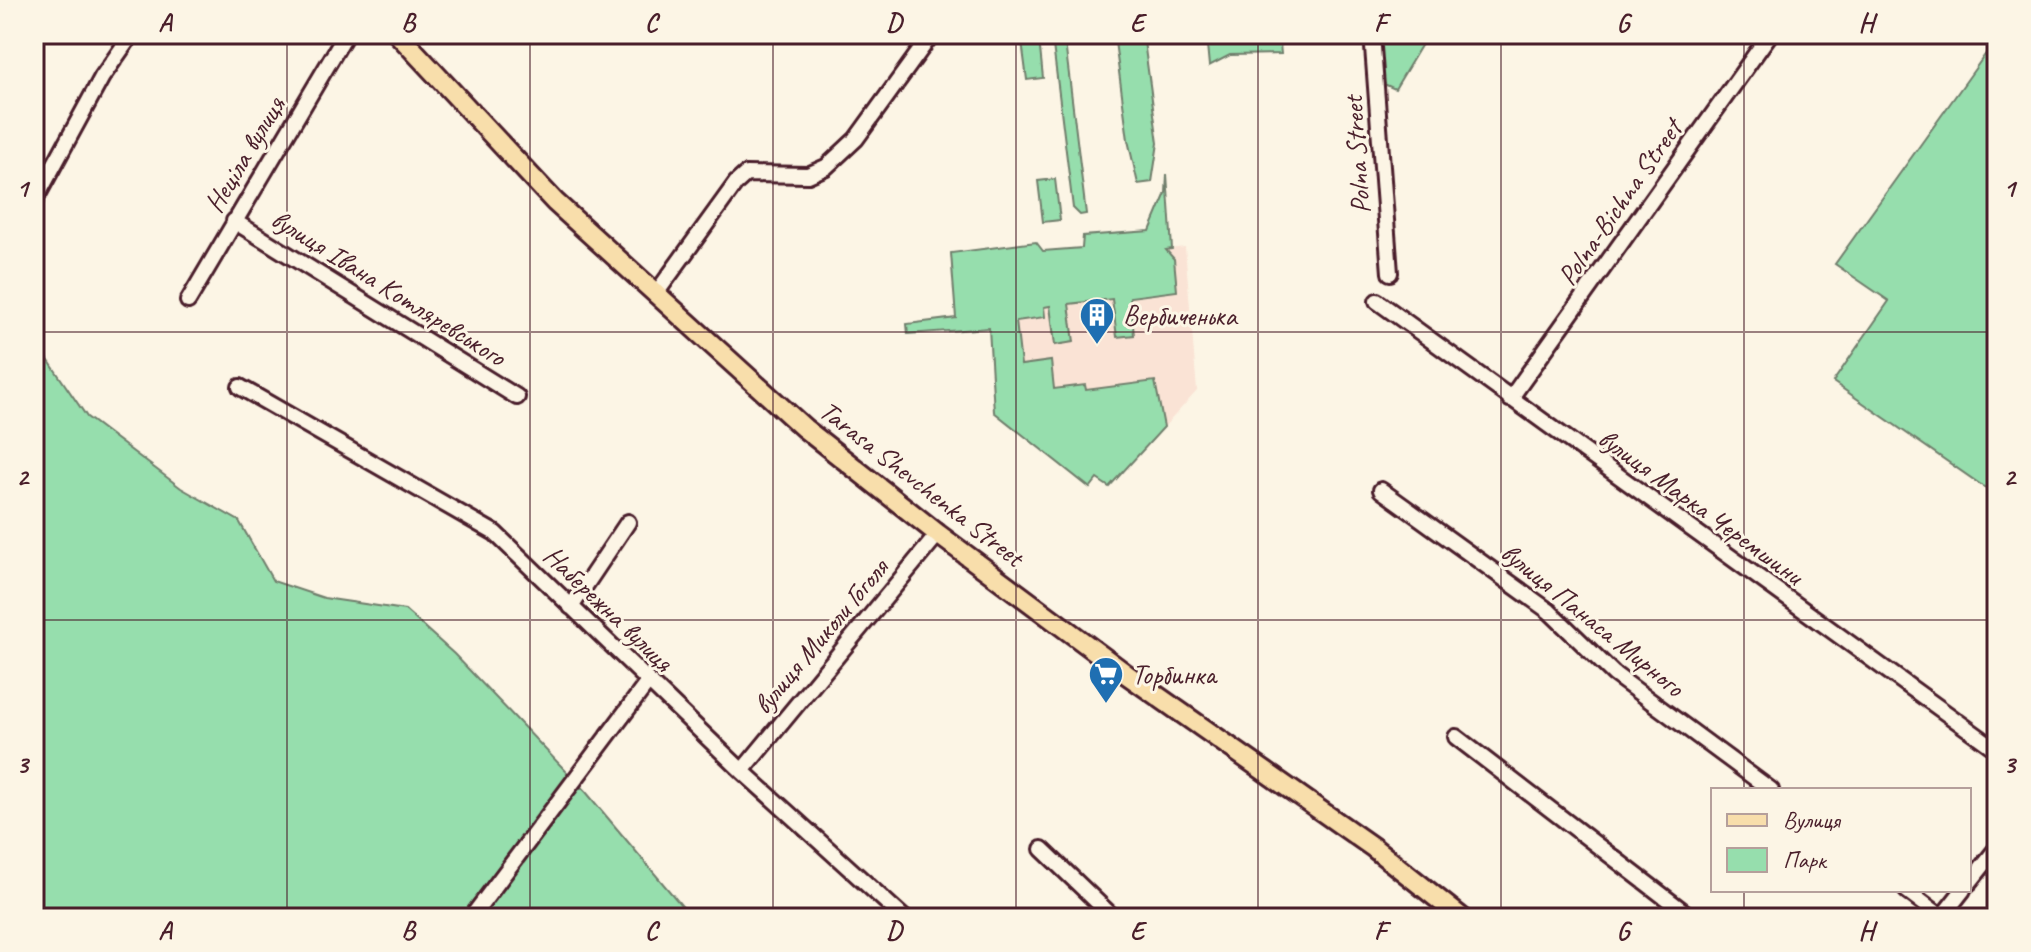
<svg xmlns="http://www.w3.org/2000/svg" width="2031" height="952" font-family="Caveat,sans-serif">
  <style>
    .built { fill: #fae3d5 }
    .green { fill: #96dead; stroke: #707e6c; stroke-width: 2 }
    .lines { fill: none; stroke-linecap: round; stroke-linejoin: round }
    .minor-casing { stroke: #4a1f2b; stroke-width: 20 }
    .major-casing { stroke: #4a1f2b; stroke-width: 24 }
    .minor { stroke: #fcf5e5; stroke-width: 14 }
    .major { stroke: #f8deab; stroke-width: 18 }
    .grid { fill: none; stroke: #4a1f2b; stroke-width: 2; stroke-opacity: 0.55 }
    .labels { text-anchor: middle; stroke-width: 6; stroke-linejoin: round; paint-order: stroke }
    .street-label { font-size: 28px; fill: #4a1f2b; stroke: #fcf5e5 }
    .poi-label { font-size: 28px; fill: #4a1f2b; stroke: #fcf5e5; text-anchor: start }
    .neatline { fill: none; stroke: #4a1f2b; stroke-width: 3 }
    .grid-label { font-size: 26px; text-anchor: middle; font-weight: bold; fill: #4a1f2b }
  </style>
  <rect width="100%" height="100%" fill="#fcf5e5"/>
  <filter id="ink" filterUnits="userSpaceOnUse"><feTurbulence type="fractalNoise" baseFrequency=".0125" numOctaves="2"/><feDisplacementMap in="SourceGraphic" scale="16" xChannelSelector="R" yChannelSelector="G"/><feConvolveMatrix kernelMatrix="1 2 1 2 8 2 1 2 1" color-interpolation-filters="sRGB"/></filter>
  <g filter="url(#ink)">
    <path class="built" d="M1185,247L1197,391L1109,487L1097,479L1090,488L994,412L989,328L1159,250Z"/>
    <path class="green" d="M1021,34H1064L1086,214L1080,215L1073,208L1052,37L1039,39L1043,78L1027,80Z
      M1114,34H1143L1158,143L1152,182L1138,184L1128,140Z
      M1206,34H1279L1281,54L1230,55L1209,66Z
      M1380,34H1428L1395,89L1384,84Z
      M1997,38V496L1833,382L1889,301L1835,264Z
      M1167,174L1172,249L1166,250L1174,259L1177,291L1130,297L1134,335L1117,337L1112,299L1069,304L1074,342L1055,345L1050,306L1044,307L1045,317L1016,321L1021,365L1051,361L1054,389L1085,385L1086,390L1155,381L1164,427L1109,487L1097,479L1090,488L994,412L989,328L908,334L907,324L956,318L951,253L1036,242L1043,251L1082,248L1083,236L1150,231L1166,193Z
      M1055,179L1060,220L1043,222L1038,181Z
      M34,339L87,417L181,488L239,521L273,581L324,598L405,610L454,654L586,792L692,918H34Z"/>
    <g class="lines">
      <g class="minor-casing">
        <path id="minor" d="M1372,34L1390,273
          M34,202L102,77L132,34
          M234,221L517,397
          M655,295L736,183L746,174L808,175L826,167L856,139L932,34
          M188,301L346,34
          M1377,301L1997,750
          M240,387L495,533L742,771L904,918
          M1510,399L1770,34
          M1381,490L1549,611L1614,674L1771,790
          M571,607L628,522
          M1456,737L1692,918
          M742,771L938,534
          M1042,849L1114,918
          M1969,883L1997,848
          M1906,890L1943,918
          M471,918L648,682
          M1941,918L1963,890"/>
      </g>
      <g class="major-casing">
        <path id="major" d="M398,34L555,202L804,428L938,534L1126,674L1374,848L1462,918"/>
      </g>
      <use href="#minor" class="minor"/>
      <use href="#major" class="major"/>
    </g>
  </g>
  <path class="grid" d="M287,34V918M530,34V918M773,34V918M1016,34V918M1258,34V918M1501,34V918M1744,34V790M34,332H1997M34,620H1997M1744,890V918"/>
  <defs>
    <g id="building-pin" transform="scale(1.8)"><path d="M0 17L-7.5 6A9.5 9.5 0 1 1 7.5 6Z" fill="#1f6fb2" stroke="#fcf5e5"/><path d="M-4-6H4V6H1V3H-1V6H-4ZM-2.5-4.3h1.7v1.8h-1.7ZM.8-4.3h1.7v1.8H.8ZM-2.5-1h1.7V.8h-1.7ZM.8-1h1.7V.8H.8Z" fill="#fff"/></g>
    <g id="supermarket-pin" transform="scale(1.8)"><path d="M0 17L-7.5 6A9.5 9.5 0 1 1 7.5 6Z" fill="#1f6fb2" stroke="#fcf5e5"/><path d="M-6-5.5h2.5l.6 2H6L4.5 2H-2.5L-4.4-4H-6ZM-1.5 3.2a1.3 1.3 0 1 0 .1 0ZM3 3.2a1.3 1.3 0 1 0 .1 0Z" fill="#fff"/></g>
  </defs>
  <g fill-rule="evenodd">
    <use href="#building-pin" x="1097" y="315"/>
    <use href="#supermarket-pin" x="1106" y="674"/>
  </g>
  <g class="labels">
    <g class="street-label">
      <text transform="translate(244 154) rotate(-59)" y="10">Неціла вулиця</text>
      <text transform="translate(1356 155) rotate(-94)" y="10">Polna Street</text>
      <text transform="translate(1619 202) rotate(-55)" y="10">Polna-Bichna Street</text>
      <text transform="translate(389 287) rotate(32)" y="10">вулиця Івана Котляревського</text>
      <text transform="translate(922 483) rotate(38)" y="10">Tarasa Shevchenka Street</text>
      <text transform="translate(1701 506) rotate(36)" y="10">вулиця Марка Черемшини</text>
      <text transform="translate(609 608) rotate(44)" y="10">Набережна вулиця</text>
      <text transform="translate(1593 619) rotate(39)" y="10">вулиця Панаса Мирного</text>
      <text transform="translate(820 636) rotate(-50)" y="10">вулиця Миколи Гоголя</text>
    </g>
    <g class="poi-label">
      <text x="1123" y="325">Вербиченька</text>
      <text x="1132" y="684">Торбинка</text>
    </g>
  </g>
  <rect width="2031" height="952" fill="none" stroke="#fcf5e5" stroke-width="88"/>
  <rect x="1711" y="788" width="260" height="104" fill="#fcf5e5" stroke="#b59f9b" stroke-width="2"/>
  <rect x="1727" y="814" width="40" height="12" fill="#f8deab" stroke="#b59f9b" stroke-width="2"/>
  <text x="1783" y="828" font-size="24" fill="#4a1f2b">Вулиця</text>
  <rect x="1727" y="848" width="40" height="24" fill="#96dead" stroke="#b59f9b" stroke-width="2"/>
  <text x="1783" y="868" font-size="24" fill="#4a1f2b">Парк</text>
  <rect x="44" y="44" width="1943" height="864" class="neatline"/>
  <g class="grid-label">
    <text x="165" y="31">A</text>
    <text x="408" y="31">B</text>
    <text x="651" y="31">C</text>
    <text x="894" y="31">D</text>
    <text x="1137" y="31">E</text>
    <text x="1380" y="31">F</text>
    <text x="1623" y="31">G</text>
    <text x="1866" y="31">H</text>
    <text x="22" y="197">1</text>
    <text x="2009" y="197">1</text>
    <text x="22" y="485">2</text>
    <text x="2009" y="485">2</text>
    <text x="22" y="773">3</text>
    <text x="2009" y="773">3</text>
    <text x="165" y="939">A</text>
    <text x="408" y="939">B</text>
    <text x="651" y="939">C</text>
    <text x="894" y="939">D</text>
    <text x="1137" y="939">E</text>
    <text x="1380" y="939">F</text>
    <text x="1623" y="939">G</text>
    <text x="1866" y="939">H</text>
  </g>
</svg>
